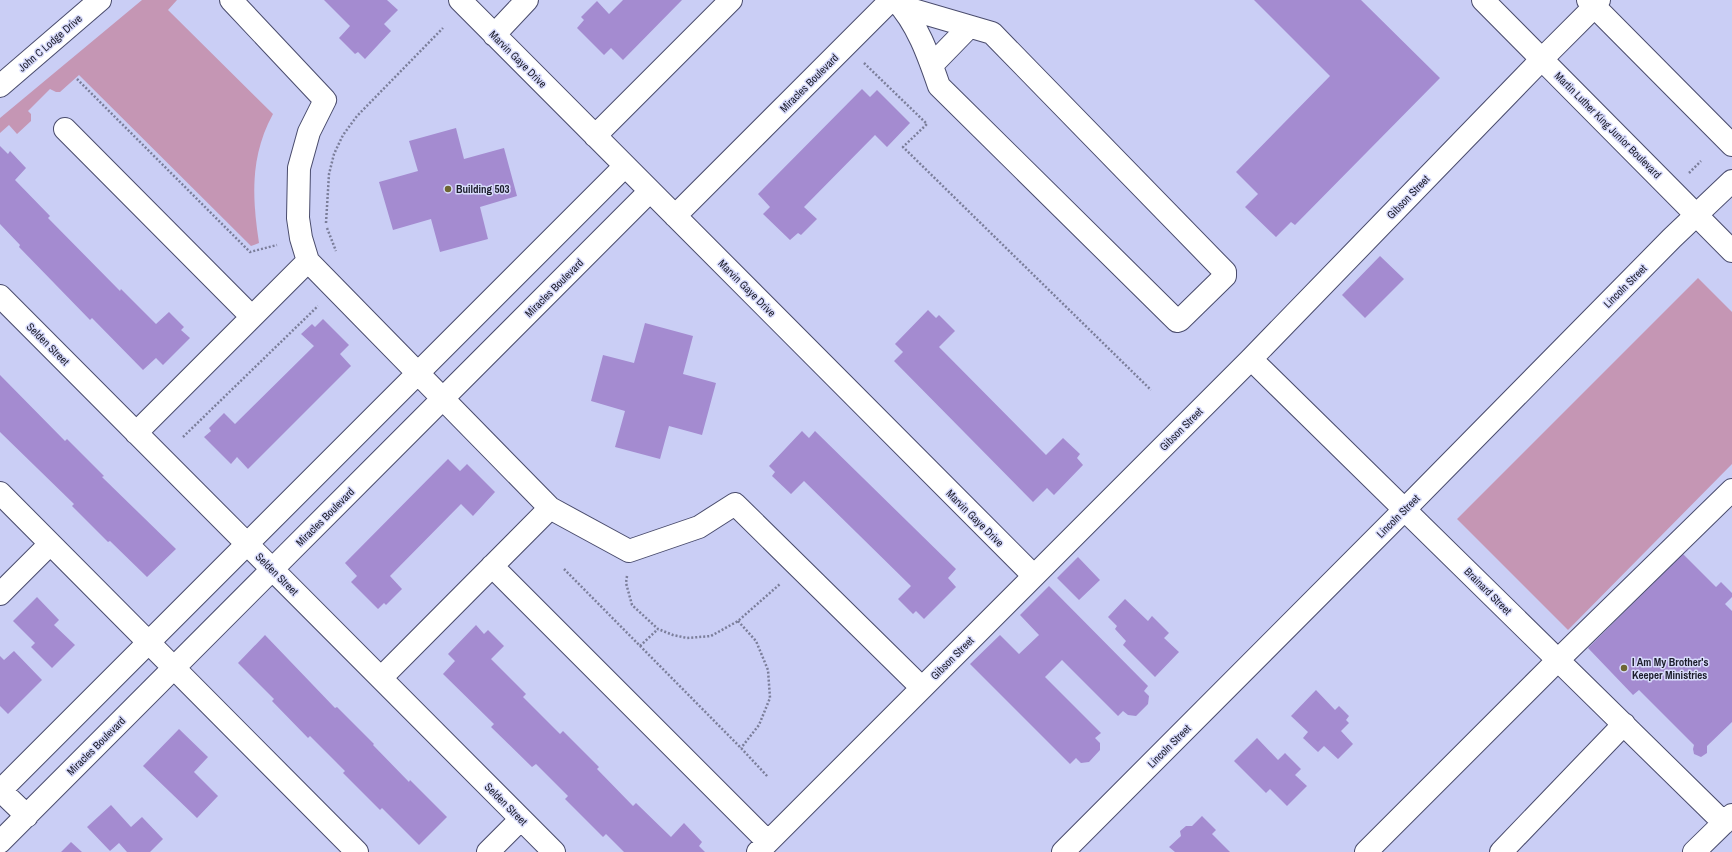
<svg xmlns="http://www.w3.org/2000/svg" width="1732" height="852" font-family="'Archivo Narrow',sans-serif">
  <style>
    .green { fill: #c596b4 }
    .building { fill: #a48bd0 }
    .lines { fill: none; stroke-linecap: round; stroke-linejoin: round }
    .minor-casing { stroke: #494b6c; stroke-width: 24 }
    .major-casing { stroke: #494b6c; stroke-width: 24 }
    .path { stroke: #7b7e9a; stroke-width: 2.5; stroke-dasharray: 2 2; stroke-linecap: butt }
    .minor { stroke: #fff; stroke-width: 22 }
    .major { stroke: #fff; stroke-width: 22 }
    .poi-dot { fill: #6e6633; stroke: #d9dcfc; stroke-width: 1.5 }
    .labels { text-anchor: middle; stroke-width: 3; stroke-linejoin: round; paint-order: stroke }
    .street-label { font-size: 11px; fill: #1c1d2b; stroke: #d9dcfc }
    .poi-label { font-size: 11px; font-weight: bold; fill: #1c1d2b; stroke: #d9dcfc; text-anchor: start }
  </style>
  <rect width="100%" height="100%" fill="#cacef5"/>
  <path class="green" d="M142,0H177L168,10L273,114C250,156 252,197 259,243L251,246L79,75L60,92H56L50,89L28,111L31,114V121L17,134L9,125L0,133V118Z
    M1698,278L1732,312V464L1568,630L1457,519Z"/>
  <path class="building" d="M324,0H387L398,10L384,24L391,31L365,59L358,52L355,54L339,38L350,26Z
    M623,0H682L623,60L611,48L604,55L577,28L584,20L581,17L597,1L609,14Z
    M1254,0H1361L1440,78L1295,225L1291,222L1276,237L1245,207L1258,194L1236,172L1330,76Z
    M862,89L870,97L877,90L910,123L887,147L875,135L804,207L817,219L801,235L798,233L790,240L763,214L770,207L758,194Z
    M456,128L464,159L504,148L517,196L480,207L488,239L440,252L431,219L393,230L379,182L418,171L409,141Z
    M0,146L8,154L10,151L26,168L15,180L50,216L48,218L120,291L121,289L156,324L169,312L184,327L181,330L190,338L163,365L156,358L143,370L92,318L90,320L19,247L20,245L0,224Z
    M1380,256L1404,279L1365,318L1342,295Z
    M928,310L936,318L939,315L955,331L939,347L1046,455L1063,438L1080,454L1077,458L1083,465L1054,495L1047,488L1033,502L894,361L903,352L895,344Z
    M323,319L349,345L340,354L351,366L248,469L237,457L231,464L204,437L211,431L209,428L224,413L235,424L314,346L301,334L312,324L315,327Z
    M645,323L693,336L683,374L716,383L702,435L669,426L660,459L615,447L625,411L591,401L603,355L634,363Z
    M0,375L65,441L67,439L104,476L102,477L176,549L147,577L110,541L108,542L72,506L74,504L0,432Z
    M802,431L809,438L815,431L956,569L948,578L956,587L924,619L916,611L913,614L898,599L911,586L804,481L791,494L772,476L775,472L769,466Z
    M448,459L460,471L467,464L495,492L473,516L461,504L390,576L402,589L386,605L384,603L378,609L351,582L357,576L345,563Z
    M1683,554L1716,587L1721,582L1732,593V597L1725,604L1732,611V722L1707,746V753L1701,757L1694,754L1693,749L1694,745L1639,690L1633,695L1588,648Z
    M1078,557L1100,580L1079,600L1057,578Z
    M1049,586L1148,686L1144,691L1149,696L1148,704L1136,716L1128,715L1123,711L1118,716L1062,660L1045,677L1101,733L1095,738L1100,743V750L1089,762L1081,763L1076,758L1070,764L970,664L1000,635L1019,654L1039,635L1020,615Z
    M37,597L59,620L54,625L75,645L52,668L31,647L35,643L13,621Z
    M1125,599L1148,621L1152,616L1169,633L1164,638L1179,652L1155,677L1123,645L1126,641L1115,629L1117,626L1108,617Z
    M476,625L484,634L488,630L504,646L491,659L526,694L523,697L560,734L563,731L599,767L597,769L633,806L636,803L671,837L684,823L702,842L699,846L705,852H624L606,834L603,837L565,799L568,796L536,764L532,767L491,727L494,724L443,674L455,661L448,654Z
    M265,635L335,708L337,707L374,744L373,745L409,782L410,780L447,817L419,845L382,808L380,810L343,773L345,771L310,736L308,738L272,701L274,699L238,663Z
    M14,651L42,680L8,714L0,706V656L4,660Z
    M1316,690L1335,710L1339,706L1349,716L1346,720L1349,723L1341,731L1353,744L1338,759L1324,746L1318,752L1303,738L1308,732L1291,716Z
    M179,729L208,757L194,772L218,796L197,818L143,766Z
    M1257,738L1278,760L1285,753L1301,769L1295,775L1307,786L1287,806L1270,789L1266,793L1234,761Z
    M111,805L131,827L142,817L163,839L150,852H127L119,843L110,851L87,827Z
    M1202,816L1216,830L1212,834L1230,852H1175L1169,847L1181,836L1180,831L1186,826H1192Z
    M71,842L82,852H61Z"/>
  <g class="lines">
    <g class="minor-casing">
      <path id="minor" d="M231,0L325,100L309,132L299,168L298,218L301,238L308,261L550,508L629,551L699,527L735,504L922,688
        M460,0L1034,576
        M895,0C917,22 929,57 939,86L1177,321L1180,320L1225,276V272L992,33L903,7
        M494,35L527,0
        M932,65L969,27
        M65,129L252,317
        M595,136L731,0
        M675,216L891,0
        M0,296L554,852
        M1251,359L1724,823
        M136,433L308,261
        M0,493L357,852
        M492,566L768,842
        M0,594L50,544
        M381,678L550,508
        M0,790L27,816
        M0,791L625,166
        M0,842L650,191
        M488,852L521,819
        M758,852L1251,359L1542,59L1594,7L1599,0
        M1063,852L1405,509L1672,238L1732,181
        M1366,852L1558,660L1732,490
        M1501,852L1624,724
        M1694,852L1732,815"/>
    </g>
    <g class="major-casing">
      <path id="major" d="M1483,0L1732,251
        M1588,0L1732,145
        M0,86L100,0"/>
    </g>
    <path class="path" d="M864,63L927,124L903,147L1151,390
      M77,79L250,252L277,245
      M1689,173L1701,161
      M326,223L329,174L334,154L343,135L357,116L443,28
      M327,228L336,251
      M183,437L318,306
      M564,569L741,748L768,777
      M627,576L626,583L632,605L658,629L673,635L687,638L711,636L738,621L780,584
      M738,621L756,641L768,670L770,698L759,725L741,748
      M640,646L658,629"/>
    <use href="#minor" class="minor"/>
    <use href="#major" class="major"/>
  </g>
  <g class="poi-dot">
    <circle cx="448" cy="189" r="4"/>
    <circle cx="1624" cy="668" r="4"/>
  </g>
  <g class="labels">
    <g class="street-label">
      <text transform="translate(50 43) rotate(-41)" y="4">John C Lodge Drive</text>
      <text transform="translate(518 59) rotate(45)" y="4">Marvin Gaye Drive</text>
      <text transform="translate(809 83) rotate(-45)" y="4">Miracles Boulevard</text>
      <text transform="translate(1608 125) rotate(45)" y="4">Martin Luther King Junior Boulevard</text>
      <text transform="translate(1408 197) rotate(-46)" y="4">Gibson Street</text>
      <text transform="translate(1625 286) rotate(-45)" y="4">Lincoln Street</text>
      <text transform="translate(554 288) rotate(-45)" y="4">Miracles Boulevard</text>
      <text transform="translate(747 288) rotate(45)" y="4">Marvin Gaye Drive</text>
      <text transform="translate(48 344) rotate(45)" y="4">Selden Street</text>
      <text transform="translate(1181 429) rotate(-45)" y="4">Gibson Street</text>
      <text transform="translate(1398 516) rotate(-45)" y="4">Lincoln Street</text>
      <text transform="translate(325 517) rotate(-45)" y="4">Miracles Boulevard</text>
      <text transform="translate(975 518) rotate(45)" y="4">Marvin Gaye Drive</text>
      <text transform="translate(277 574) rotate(45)" y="4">Selden Street</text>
      <text transform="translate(1488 591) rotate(45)" y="4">Brainard Street</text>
      <text transform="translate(952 658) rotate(-45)" y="4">Gibson Street</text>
      <text transform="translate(96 746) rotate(-45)" y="4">Miracles Boulevard</text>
      <text transform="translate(1169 746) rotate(-45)" y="4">Lincoln Street</text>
      <text transform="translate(506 804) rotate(45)" y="4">Selden Street</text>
    </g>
    <g class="poi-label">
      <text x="456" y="193">Building 503</text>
      <text x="1632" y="666">I Am My Brother's<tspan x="1632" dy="13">Keeper Ministries</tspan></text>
    </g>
  </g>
</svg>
